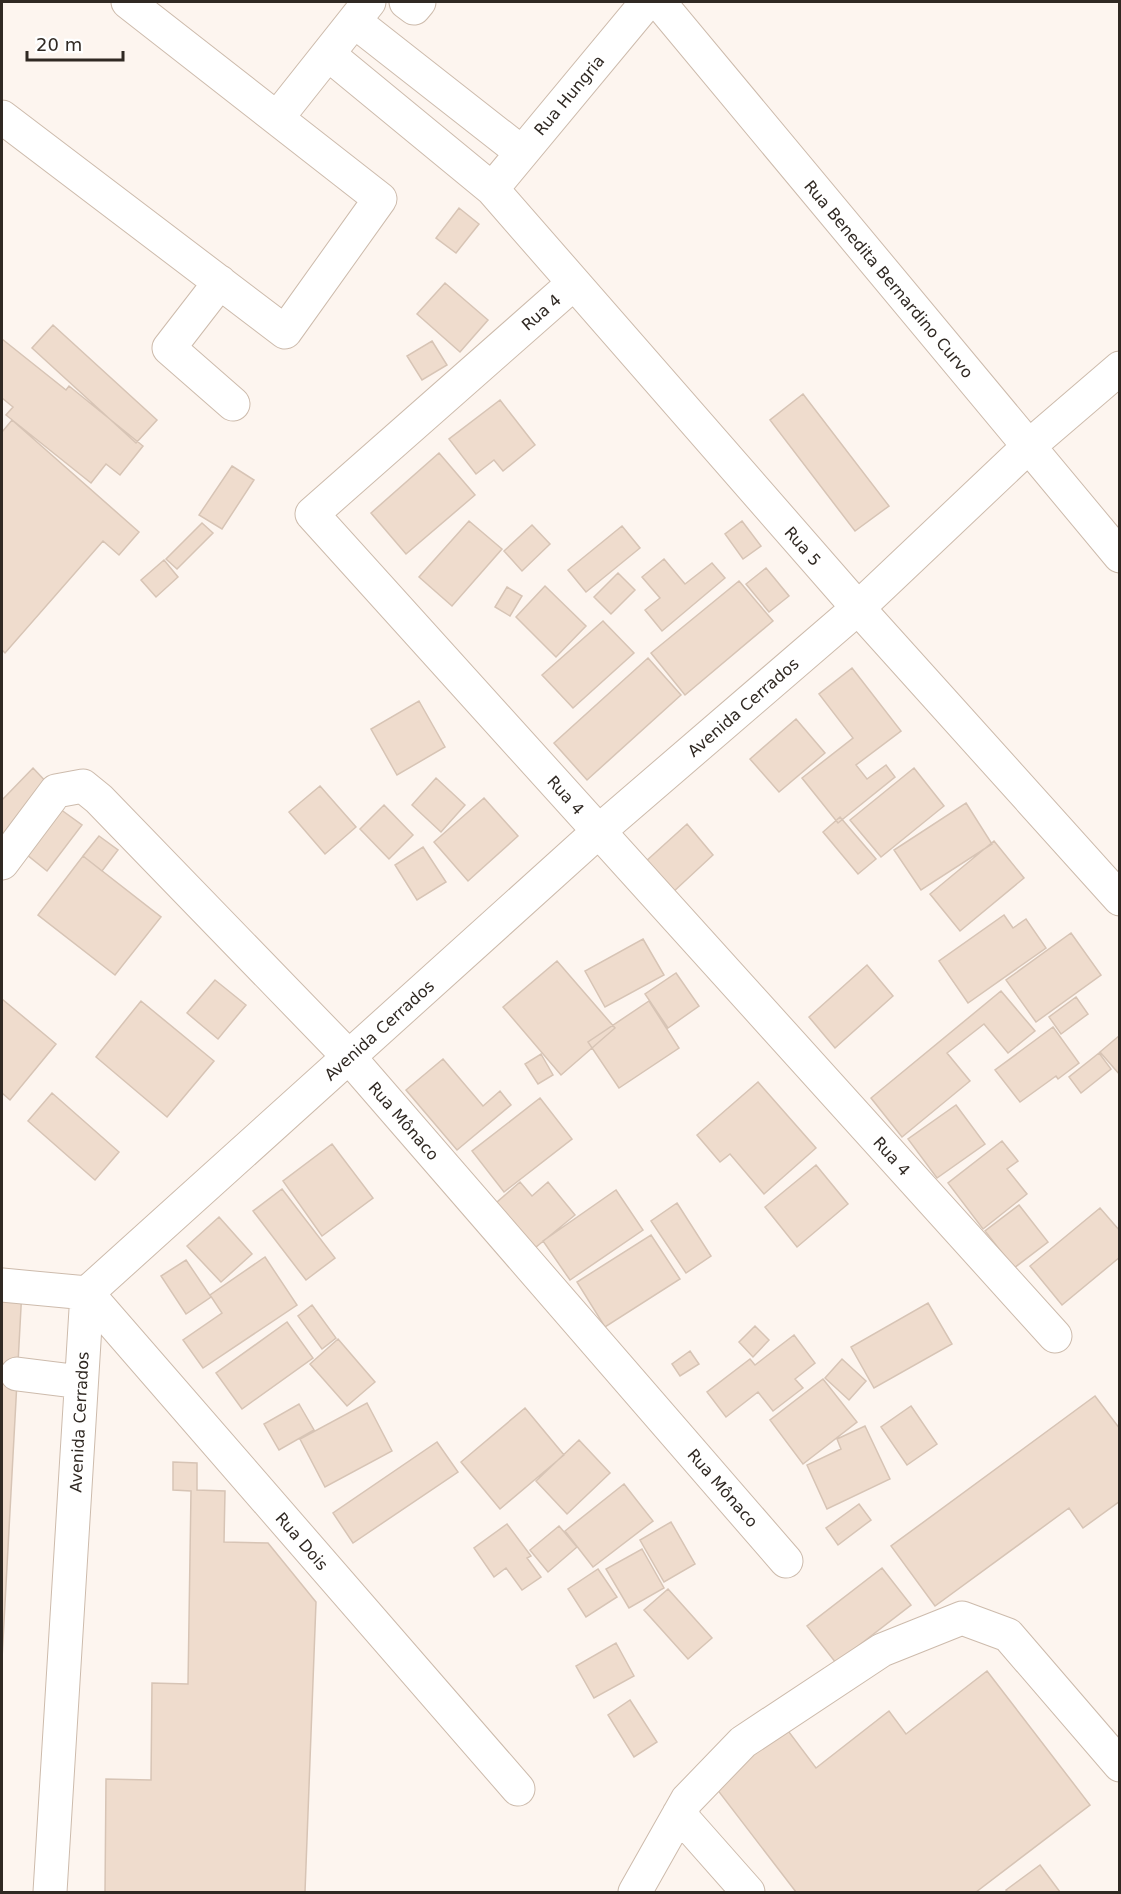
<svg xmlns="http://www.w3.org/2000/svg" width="1121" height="1894" font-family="'DejaVu Sans',sans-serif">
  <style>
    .building { fill: #efdccd; stroke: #d7c4b5; stroke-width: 1.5 }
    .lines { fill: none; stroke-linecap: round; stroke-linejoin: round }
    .minor-casing { stroke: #cdbbac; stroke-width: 35 }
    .minor { stroke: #fff; stroke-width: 33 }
    .labels { text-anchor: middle; stroke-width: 5; stroke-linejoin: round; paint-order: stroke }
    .street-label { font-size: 16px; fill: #302923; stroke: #fff }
  </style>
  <rect width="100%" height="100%" fill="#fdf5ef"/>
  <path class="building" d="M459,208L479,224L456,253L436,238Z
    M445,283L488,320L460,352L417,314Z
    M53,325L157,420L136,443L32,348Z
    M2,339L66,390L69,386L143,446L120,475L106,464L91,483L6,415L13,407L2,398Z
    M432,341L447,365L422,380L407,356Z
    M803,394L889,506L855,531L770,420Z
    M500,400L535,445L503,471L494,460L476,474L449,439Z
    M12,420L139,532L119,555L103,541L5,653L2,650V432Z
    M439,453L475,495L406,554L371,513Z
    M232,466L254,480L222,529L199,515Z
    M469,521L502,549L452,606L419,577Z
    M742,521L761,546L743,559L725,534Z
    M202,523L213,533L177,569L166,559Z
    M532,525L550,544L522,571L504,551Z
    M622,526L640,548L586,592L568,570Z
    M664,559L685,584L712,563L725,578L662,631L645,610L660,598L642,577Z
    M164,560L178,577L156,597L141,580Z
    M766,568L789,596L769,612L746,584Z
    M618,573L635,590L611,614L594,597Z
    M739,581L773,621L685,695L651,653Z
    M545,586L586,626L556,657L516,617Z
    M507,587L522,596L510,616L495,607Z
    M603,621L634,653L573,708L542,675Z
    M648,658L681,695L587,780L554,743Z
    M852,668L901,731L856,765L867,779L886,765L895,777L838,823L802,778L853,738L819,694Z
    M419,701L445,747L397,775L371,729Z
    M796,719L825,753L779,792L750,759Z
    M33,768L51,787L2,837V800Z
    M914,768L944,806L881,857L850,820Z
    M436,778L465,805L441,832L412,805Z
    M320,786L356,827L325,854L289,812Z
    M484,798L518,836L468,881L434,842Z
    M966,803L992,844L921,890L894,850Z
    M384,805L413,835L389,859L360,829Z
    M60,809L82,825L47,871L26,854Z
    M840,817L876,859L858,874L823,832Z
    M687,824L713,855L671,894L645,862Z
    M99,836L118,850L102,871L83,856Z
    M994,841L1024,878L960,931L930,894Z
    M423,847L446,882L417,900L395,865Z
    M83,856L161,917L115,975L38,915Z
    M1004,915L1013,928L1026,919L1046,948L968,1003L939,961Z
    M1071,933L1101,975L1036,1022L1006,980Z
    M643,939L664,975L605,1007L585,971Z
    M557,961L615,1028L561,1075L503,1007Z
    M867,965L893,996L835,1048L809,1017Z
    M676,973L699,1006L668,1028L645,994Z
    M215,980L246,1005L218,1039L187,1013Z
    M1001,991L1035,1031L1008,1053L984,1024L947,1053L970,1081L902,1137L871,1098Z
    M1076,997L1088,1014L1061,1034L1049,1017Z
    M2,999L56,1044L10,1100L2,1093Z
    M141,1001L214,1061L167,1117L96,1057Z
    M649,1001L679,1048L619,1088L588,1042Z
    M1053,1027L1079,1063L1058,1079L1056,1076L1020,1102L995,1070Z
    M1120,1035V1075L1100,1052Z
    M1099,1053L1111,1069L1081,1093L1069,1077Z
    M541,1054L553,1075L538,1084L525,1064Z
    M443,1059L483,1106L500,1091L511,1105L457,1150L406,1090Z
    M758,1082L816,1148L764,1194L730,1154L720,1162L697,1135Z
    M52,1093L119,1152L95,1180L28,1121Z
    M540,1098L572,1139L504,1192L472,1151Z
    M956,1105L985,1144L937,1178L908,1139Z
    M1002,1141L1018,1161L1007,1169L1027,1194L983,1229L948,1183Z
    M332,1144L373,1198L322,1236L283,1181Z
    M816,1165L848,1204L797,1247L765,1207Z
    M520,1182L532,1196L548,1182L575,1215L530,1252L490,1208Z
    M282,1189L335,1258L306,1280L253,1211Z
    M616,1190L643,1230L570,1280L543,1241Z
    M677,1203L711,1256L686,1273L651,1221Z
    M1019,1205L1048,1242L1014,1268L985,1231Z
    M1100,1208L1120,1231V1257L1062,1305L1030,1266Z
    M219,1217L252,1254L221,1282L187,1246Z
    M651,1235L680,1279L605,1327L577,1282Z
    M265,1257L297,1305L203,1368L183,1340L222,1313L210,1295Z
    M186,1260L211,1297L186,1314L161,1276Z
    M2,1288L22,1289L2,1659Z
    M928,1303L952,1344L874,1388L851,1347Z
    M312,1305L336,1338L322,1349L298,1316Z
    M287,1322L313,1358L242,1409L216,1373Z
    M755,1326L769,1340L753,1357L739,1342Z
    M794,1335L815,1363L795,1379L803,1388L773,1411L758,1392L726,1417L707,1392L750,1359L755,1365Z
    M338,1339L375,1382L347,1406L310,1364Z
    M690,1351L699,1364L680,1376L672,1364Z
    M842,1359L866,1381L849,1400L825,1378Z
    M823,1379L857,1422L803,1464L770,1420Z
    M1095,1396L1120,1429V1501L1083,1528L1069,1508L935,1606L891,1546Z
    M367,1403L392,1451L325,1487L300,1439Z
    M299,1404L314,1430L279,1450L264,1424Z
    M911,1406L937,1444L907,1465L881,1427Z
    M525,1408L564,1455L500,1509L461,1462Z
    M865,1426L890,1479L827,1509L807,1465L841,1449L837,1439Z
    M579,1440L610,1473L567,1514L536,1481Z
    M437,1442L458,1472L353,1543L333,1513Z
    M173,1462L197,1463V1490L225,1491L224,1542L268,1543L316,1602L305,1892H105L106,1779L151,1780L152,1683L188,1684L191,1491L173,1490Z
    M624,1484L653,1521L593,1567L565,1531Z
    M859,1504L871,1520L838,1545L826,1528Z
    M671,1522L695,1564L664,1582L640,1540Z
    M507,1524L531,1556L527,1558L541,1577L522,1590L506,1568L494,1577L474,1548Z
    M559,1526L577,1547L548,1572L530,1550Z
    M642,1549L664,1588L629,1608L606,1569Z
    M882,1568L911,1605L836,1663L807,1626Z
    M598,1569L617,1597L586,1617L568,1589Z
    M668,1589L712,1638L688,1659L644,1610Z
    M616,1643L634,1676L594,1698L576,1666Z
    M987,1671L1090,1805L976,1892H796L713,1784L786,1728L816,1768L889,1711L906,1734Z
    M630,1700L657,1742L634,1757L608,1715Z
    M1040,1865L1060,1892H1008L1006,1890Z"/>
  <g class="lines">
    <g class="minor-casing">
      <path id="minor" d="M406,2L414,8L419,2
        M659,2L1120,556
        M354,21L521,152
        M328,54L492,189L858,608L1120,899
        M2,117L285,332L380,199L128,2
        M277,118L369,2
        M492,189L647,2
        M220,282L169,348L233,404
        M574,283L312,514L1055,1336
        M2,863L56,791L83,786L99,799L349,1057L786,1561
        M2,1285L87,1293L518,1789
        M17,1374L81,1382
        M679,1814L748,1892
        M50,1892L87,1293L599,831L858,608L1028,447L1120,368
        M635,1892L687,1800L743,1742L882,1650L962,1618L1008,1635L1120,1765"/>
    </g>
    <use href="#minor" class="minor"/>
  </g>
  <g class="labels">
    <g class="street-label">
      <text transform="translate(569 95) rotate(-50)" y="6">Rua Hungria</text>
      <text transform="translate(889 279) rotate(50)" y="6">Rua Benedita Bernardino Curvo</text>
      <text transform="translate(541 312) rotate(-41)" y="6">Rua 4</text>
      <text transform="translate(803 546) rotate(49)" y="6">Rua 5</text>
      <text transform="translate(743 707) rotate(-41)" y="6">Avenida Cerrados</text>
      <text transform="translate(566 795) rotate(48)" y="6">Rua 4</text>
      <text transform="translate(379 1030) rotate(-42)" y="6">Avenida Cerrados</text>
      <text transform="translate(404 1121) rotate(49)" y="6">Rua Mônaco</text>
      <text transform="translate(892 1156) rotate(48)" y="6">Rua 4</text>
      <text transform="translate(79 1422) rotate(-87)" y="6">Avenida Cerrados</text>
      <text transform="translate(723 1488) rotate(49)" y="6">Rua Mônaco</text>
      <text transform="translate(302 1541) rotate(49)" y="6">Rua Dois</text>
    </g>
  </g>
  <rect width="1121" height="1894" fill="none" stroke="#302923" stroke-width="6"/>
  <path d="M27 51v9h96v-9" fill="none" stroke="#302923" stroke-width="3"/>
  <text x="36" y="51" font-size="18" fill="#302923" stroke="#ffffff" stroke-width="4.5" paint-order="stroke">20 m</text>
</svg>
